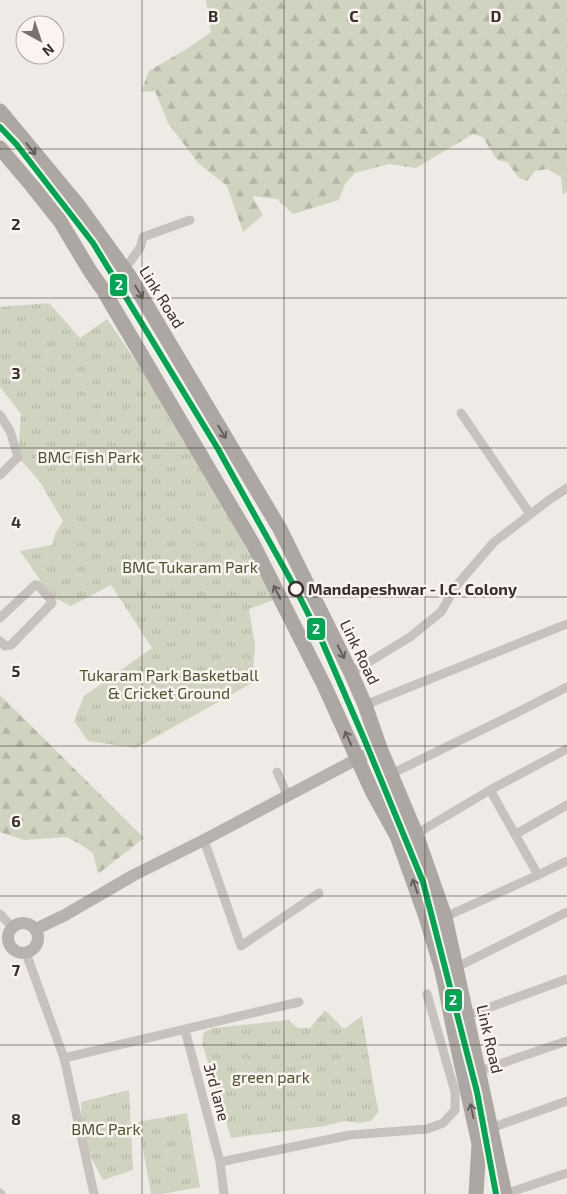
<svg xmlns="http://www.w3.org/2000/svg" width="567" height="1194" font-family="'Exo 2',sans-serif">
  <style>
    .grass { fill: url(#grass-tufts) }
    .forest { fill: url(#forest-firs) }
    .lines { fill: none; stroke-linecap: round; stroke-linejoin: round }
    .street { stroke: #c8c2bf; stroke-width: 9 }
    .secondary { stroke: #b8b2af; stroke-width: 12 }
    .primary { stroke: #ada7a4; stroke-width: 15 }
    .metro-1-casing { stroke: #faf3ef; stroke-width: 10 }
    .metro-1 { stroke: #00a651; stroke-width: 6 }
    .oneway { stroke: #675f5c }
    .grid { fill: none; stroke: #392f2c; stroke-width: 1; stroke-opacity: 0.55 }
    .stop-dot { fill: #faf3ef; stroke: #392f2c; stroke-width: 2.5 }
    .labels { text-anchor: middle; stroke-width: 5; stroke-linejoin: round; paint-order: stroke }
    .street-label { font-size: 16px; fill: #392f2c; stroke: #faf3ef }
    .park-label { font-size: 16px; fill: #4c5532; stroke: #faf3ef }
    .stop-label { font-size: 16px; font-weight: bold; fill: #392f2c; stroke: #faf3ef; text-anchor: start }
    .grid-label { font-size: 16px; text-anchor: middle; font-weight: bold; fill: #392f2c; stroke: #faf3ef; stroke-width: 5; stroke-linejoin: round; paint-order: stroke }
    .line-badge { stroke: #faf3ef; stroke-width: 2 }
    .badge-label { font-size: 14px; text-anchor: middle; font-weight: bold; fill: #fff }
  </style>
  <defs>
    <pattern id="grass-tufts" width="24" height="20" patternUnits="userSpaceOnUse" patternTransform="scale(1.25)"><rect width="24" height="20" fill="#d1d3c1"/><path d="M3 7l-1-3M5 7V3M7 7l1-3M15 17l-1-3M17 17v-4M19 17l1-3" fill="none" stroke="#b4b5a6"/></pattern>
    <pattern id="forest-firs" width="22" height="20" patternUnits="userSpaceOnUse" patternTransform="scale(1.25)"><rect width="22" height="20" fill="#d1d3c1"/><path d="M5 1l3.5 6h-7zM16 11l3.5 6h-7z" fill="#b4b5a6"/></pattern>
  </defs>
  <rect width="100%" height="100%" fill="#eeeae6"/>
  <path class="grass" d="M49,303L80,338L107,319L179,424L222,501L273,600L249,609L255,645L252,683L136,748L88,741L74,721L84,696L152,648L111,585L71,606L52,597L20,551L52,545L55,534L63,521L40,482L18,457L21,414L0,387V307Z
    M325,1010L344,1029L362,1016L376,1100L379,1111L371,1121L360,1123L345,1121L325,1126L231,1138L202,1043L204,1032L213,1028L288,1020L298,1028H310Z
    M129,1090L133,1170L103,1180L82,1141L81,1102Z
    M187,1113L200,1187L162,1194H151L138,1122Z"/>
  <path class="forest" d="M206,0H567V192L563,195L561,177L547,169L535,171L527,181L519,178L507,162L497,160L483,137L473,134L416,168L389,164L355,173L345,184L339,200L293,214L277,199L252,196L263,215L243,232L227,186L198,163L168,123L155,91L141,92L149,71L188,48L211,32Z
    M0,695L144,838L98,874L93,853L80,844L66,837L24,840L0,832Z"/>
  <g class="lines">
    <path class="street" d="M124,270L140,248L143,237L190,220
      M461,413L530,514
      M0,415L10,431L18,457L0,475
      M0,618L35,585H38L51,600L52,603L11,645L5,646L0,641
      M351,673L410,637L441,612L456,586L494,542L549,500L567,488
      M365,705L567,624
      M277,772L288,796
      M391,774L516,713L567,687
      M490,790L538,875
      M416,834L490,790L567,749
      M516,834L567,805
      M204,840L241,946L319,893
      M0,914L12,927
      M445,917L538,875L567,861
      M26,953L64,1058L94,1194
      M457,967L567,912
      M466,1016L567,979
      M185,1030L220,1162L224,1194
      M64,1058L299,1002
      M479,1071L567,1041
      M491,1128L567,1101
      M220,1162L350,1135L427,1129L443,1123L455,1110V1092L427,994
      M0,1193L1,1194
      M505,1194L567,1173"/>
    <path class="secondary" d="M8 938a15 15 0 1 1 30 0a15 15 0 1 1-30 0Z
      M36,929L65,915L134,875L204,840L357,759L380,748"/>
    <path class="primary" d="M0,111L78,205L130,277L280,529L351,673L365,705L380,748L416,834L445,917L505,1194
      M0,148L33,187L60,221L90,271L104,291L112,305L253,544L324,685L372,791L397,836L426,917L441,967L446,990L453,1026L479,1144L476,1194"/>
    <g class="metro-1-casing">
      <path id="metro-1" d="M0,127L17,145L93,243L218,449L294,586L321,639L365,741L423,882L477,1092L496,1194"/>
    </g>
    <use href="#metro-1" class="metro-1"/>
  </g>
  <defs><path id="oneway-shaft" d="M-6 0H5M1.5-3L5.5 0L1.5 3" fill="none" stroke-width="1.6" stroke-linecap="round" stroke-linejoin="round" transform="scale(1.25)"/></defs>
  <g class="oneway">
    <use href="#oneway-shaft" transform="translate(31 149) rotate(51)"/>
    <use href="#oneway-shaft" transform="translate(139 292) rotate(59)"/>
    <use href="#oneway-shaft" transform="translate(222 432) rotate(59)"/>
    <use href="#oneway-shaft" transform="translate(277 592) rotate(-117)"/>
    <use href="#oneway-shaft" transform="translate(341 652) rotate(63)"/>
    <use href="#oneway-shaft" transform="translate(348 738) rotate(-115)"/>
    <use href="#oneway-shaft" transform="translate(415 886) rotate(-109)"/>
    <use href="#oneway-shaft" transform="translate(472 1111) rotate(-102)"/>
  </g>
  <path class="grid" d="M142,0V1194M284,0V1194M425,0V1194M0,149H567M0,298H567M0,448H567M0,597H567M0,746H567M0,896H567M0,1045H567"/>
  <circle class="stop-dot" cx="296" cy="589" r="7"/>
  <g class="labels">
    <g class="street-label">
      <text transform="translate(162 297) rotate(58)" y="6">Link Road</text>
      <text transform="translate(360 652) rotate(64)" y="6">Link Road</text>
      <text transform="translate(490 1039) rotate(77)" y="6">Link Road</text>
      <text transform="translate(217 1092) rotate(75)" y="6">3rd lane</text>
    </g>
    <g class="park-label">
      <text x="89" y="463">BMC Fish Park</text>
      <text x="190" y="573">BMC Tukaram Park</text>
      <text x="169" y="681">Tukaram Park Basketball<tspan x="169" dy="18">&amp; Cricket Ground</tspan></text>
      <text x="271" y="1083">green park</text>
      <text x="106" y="1135">BMC Park</text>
    </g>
    <g class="stop-label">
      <text x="308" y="595">Mandapeshwar - I.C. Colony</text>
    </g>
  </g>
  <g class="grid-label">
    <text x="213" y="22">B</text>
    <text x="354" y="22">C</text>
    <text x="496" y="22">D</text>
    <text x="16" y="230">2</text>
    <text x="16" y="379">3</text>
    <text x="16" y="528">4</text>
    <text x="16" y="677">5</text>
    <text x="16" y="827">6</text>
    <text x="16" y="976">7</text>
    <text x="16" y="1125">8</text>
  </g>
  <g class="line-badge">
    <rect x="109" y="273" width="19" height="24" rx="5" fill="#00a651"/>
    <rect x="306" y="617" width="20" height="24" rx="5" fill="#00a651"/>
    <rect x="444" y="988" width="19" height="24" rx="5" fill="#00a651"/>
  </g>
  <g class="badge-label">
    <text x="119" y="290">2</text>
    <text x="316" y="634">2</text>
    <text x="453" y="1005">2</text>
  </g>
  <g transform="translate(40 40) rotate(140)"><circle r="24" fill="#faf3ef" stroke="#ada5a1"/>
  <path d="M0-4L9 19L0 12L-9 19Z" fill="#78706d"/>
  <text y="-8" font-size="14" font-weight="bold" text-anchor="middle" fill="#392f2c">N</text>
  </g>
</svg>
